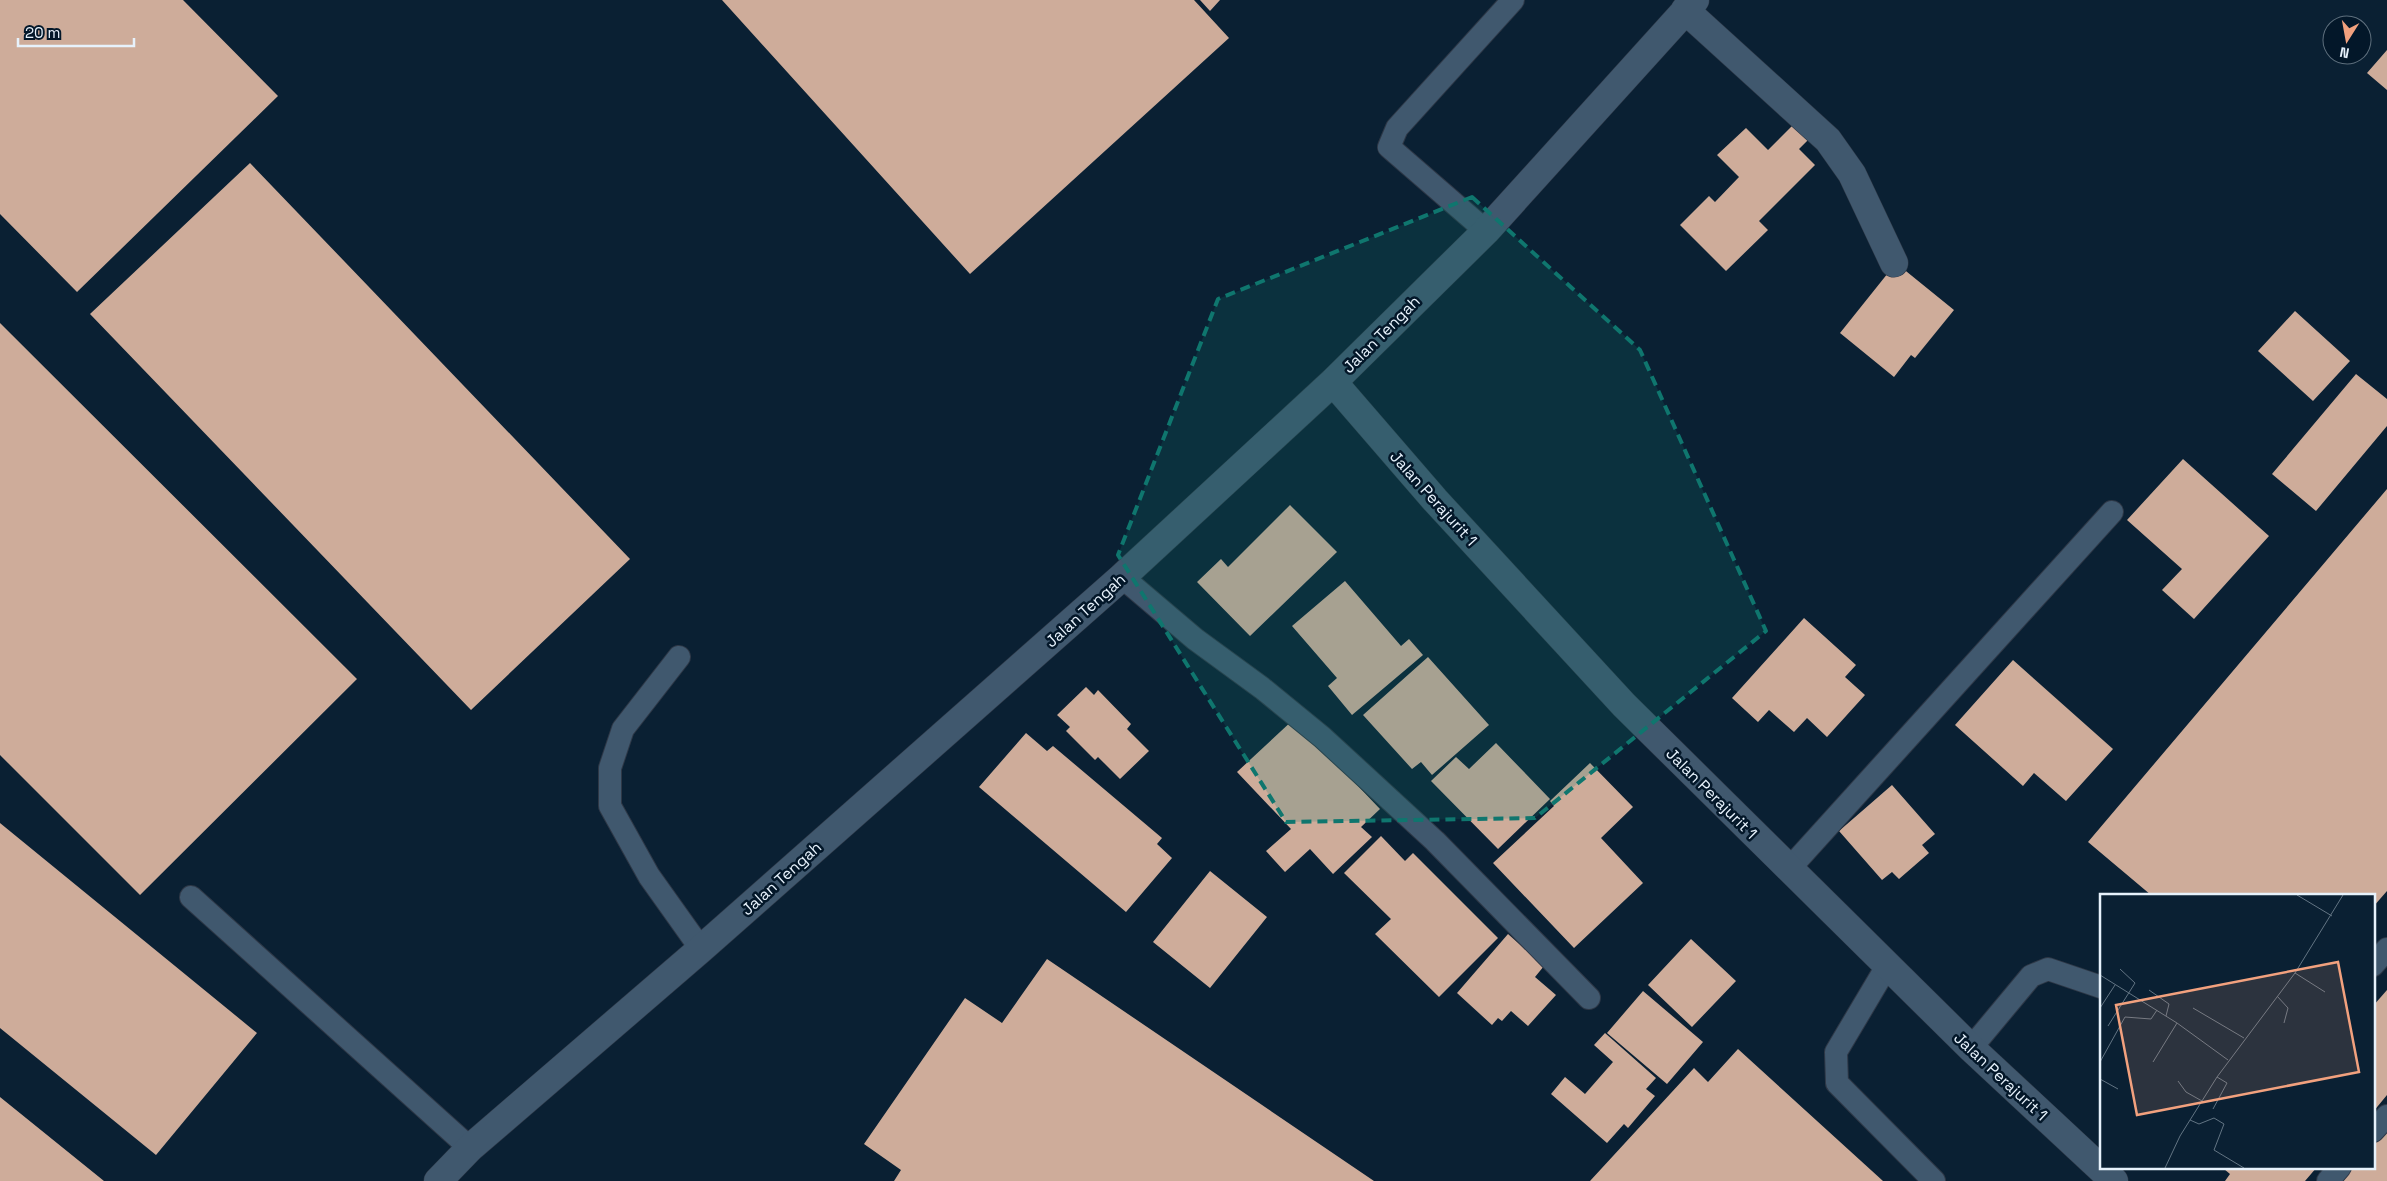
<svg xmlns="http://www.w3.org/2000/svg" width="2387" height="1181" font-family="'Space Grotesk',sans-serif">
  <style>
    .building { fill: #ceac9a }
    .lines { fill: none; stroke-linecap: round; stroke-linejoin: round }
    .lane-casing { stroke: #2e3847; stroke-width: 24 }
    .street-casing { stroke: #2e3847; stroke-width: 29 }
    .lane { stroke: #40586e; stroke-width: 22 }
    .street { stroke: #40586e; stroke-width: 28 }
    .marked { fill: #0f766e; fill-opacity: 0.2; stroke: #0f766e; stroke-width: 4; stroke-dasharray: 10 6; stroke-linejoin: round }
    .labels { text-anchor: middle; stroke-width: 5; stroke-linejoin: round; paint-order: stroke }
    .street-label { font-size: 16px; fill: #e7f2fc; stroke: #031729 }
    .inset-road { fill: none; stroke: #627483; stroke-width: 1 }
    .view { fill: #f2a17e; fill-opacity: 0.15; stroke: #f2a17e; stroke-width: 2.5 }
    .inset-edge { fill: none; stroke: #e7f2fc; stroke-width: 2.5 }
  </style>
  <rect width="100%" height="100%" fill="#0a2033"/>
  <path class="building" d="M0,0H183L278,96L77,292L0,214Z
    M722,0H1194L1229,38L970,274Z
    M1200,0H1220L1210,11Z
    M2387,50V90L2367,73Z
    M1795,123L1809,139L1799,149L1815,165L1759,221L1768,230L1726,271L1680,225L1709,196L1715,202L1739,177L1717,155L1746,128L1768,150Z
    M250,163L630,559L471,710L90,314Z
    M1896,263L1954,310L1915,358L1911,355L1894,377L1840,333Z
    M2295,311L2350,361L2313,401L2258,351Z
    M0,323L357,679L140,895L0,755Z
    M2356,374L2387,399V426L2316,511L2272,474Z
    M2183,459L2269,536L2194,619L2162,590L2182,569L2127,520Z
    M2387,489V891L2373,907V895H2151L2088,842Z
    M1290,505L1337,552L1250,636L1197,582L1221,559L1228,567Z
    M1345,581L1401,646L1409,639L1423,655L1352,715L1328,686L1337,678L1292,626Z
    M1804,618L1856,665L1845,677L1865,695L1827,737L1807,718L1794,732L1769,710L1758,722L1732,698Z
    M1428,657L1489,725L1432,775L1421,762L1412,769L1363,715Z
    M2013,660L2113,749L2066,801L2034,773L2023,786L1955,725Z
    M1086,687L1094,695L1098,690L1131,724L1127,729L1149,751L1120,779L1098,757L1095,760L1066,731L1070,727L1057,715Z
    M1294,719L1380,809L1361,827L1372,837L1333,874L1310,849L1285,872L1266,851L1291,829L1237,772Z
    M1026,733L1047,751L1053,746L1162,838L1157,844L1172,858L1126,912L979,787Z
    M1496,743L1550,799L1498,849L1431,781L1456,757L1469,769Z
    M1590,763L1633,807L1601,838L1643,883L1574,948L1493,863L1554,806L1550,801Z
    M1892,785L1935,834L1922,845L1929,853L1899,879L1892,872L1882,880L1839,831Z
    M0,823L257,1033L156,1155L0,1028Z
    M1381,836L1405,861L1413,853L1498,938L1439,997L1375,934L1391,919L1344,873Z
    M1210,871L1267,917L1210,988L1153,942Z
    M1508,934L1544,966L1535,977L1556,995L1528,1026L1511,1011L1502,1021L1498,1018L1492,1025L1457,993Z
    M1691,939L1736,981L1692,1027L1648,985Z
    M1047,959L1374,1181H894L901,1170L864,1144L965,998L1002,1023Z
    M2387,990V1095L2373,1112V1006Z
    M1643,991L1703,1042L1667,1084L1607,1033Z
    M1605,1033L1656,1078L1646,1089L1655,1096L1628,1128L1624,1124L1607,1143L1551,1094L1565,1077L1585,1094L1613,1062L1594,1045Z
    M1738,1049L1883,1181H1590L1694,1068L1708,1082Z
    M0,1097L104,1181H0Z
    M2387,1117V1181H2335L2348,1167H2373V1133Z
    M2225,1167H2317L2305,1181H2225L2230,1174L2224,1169Z"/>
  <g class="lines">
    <g class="lane-casing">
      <path id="lane" d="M1486,231L1389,147L1397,128L1513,0
        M1122,577L1195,639L1262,688L1322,737L1435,841L1589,998
        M679,657L623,729L610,768V806L649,876L701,949
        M1789,869L2112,512
        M191,897L470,1148
        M2373,965L2387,949
        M1887,966L1836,1052L1837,1083L1934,1181
        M1971,1048L2031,976L2048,969L2101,987
        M2373,1131L2387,1116
        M2328,1181L2340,1167"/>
    </g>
    <g class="street-casing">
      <path id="street" d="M1685,10L1828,140L1852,174L1894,263
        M1333,382L1435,500L1624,705L1971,1048L2114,1181
        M438,1181L470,1148L701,949L1122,577L1333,382L1486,231L1695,0"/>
    </g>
    <use href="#lane" class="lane"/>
    <use href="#street" class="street"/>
  </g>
  <path class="marked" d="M1472,197L1640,350L1766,631L1535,818L1286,822L1118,555L1218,299Z"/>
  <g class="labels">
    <g class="street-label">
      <text transform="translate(1381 334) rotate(-45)" y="6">Jalan Tengah</text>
      <text transform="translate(1434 498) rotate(48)" y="6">Jalan Perajurit 1</text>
      <text transform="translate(1085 610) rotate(-42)" y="6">Jalan Tengah</text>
      <text transform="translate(1712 793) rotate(45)" y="6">Jalan Perajurit 1</text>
      <text transform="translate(781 878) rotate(-42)" y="6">Jalan Tengah</text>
      <text transform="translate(2001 1076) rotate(43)" y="6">Jalan Perajurit 1</text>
    </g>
  </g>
  <g transform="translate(2100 894)">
    <rect width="275" height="275" fill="#0a2033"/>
    <path class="inset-road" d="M197,1L232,22M195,79L225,98M0,81L77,129L128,166M49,96L69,110L66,122M177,102L188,114L184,129M0,114L15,91M93,114L144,144M8,132L35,89L20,75M0,168L25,123L51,125L57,116M53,168L77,129M0,185L18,195M78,187L86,198L102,207M113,215L127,189L117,183M90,226L99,230L114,224L124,230L114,256L144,274M65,274L80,242L117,183L195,79L243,1"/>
    <path class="view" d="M238,68L259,178L37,221L16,111Z"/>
    <rect width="275" height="275" class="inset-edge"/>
  </g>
  <g transform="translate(2347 40) rotate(191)"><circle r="24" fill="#031729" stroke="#5e6f7d"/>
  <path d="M0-4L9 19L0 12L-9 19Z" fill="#f2a17e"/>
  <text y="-8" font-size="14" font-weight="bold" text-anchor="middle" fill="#e7f2fc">N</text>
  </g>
  <path d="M18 38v8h116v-8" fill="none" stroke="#e7f2fc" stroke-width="2.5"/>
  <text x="25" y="38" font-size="15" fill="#e7f2fc" stroke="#031729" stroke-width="4" paint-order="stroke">20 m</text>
</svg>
